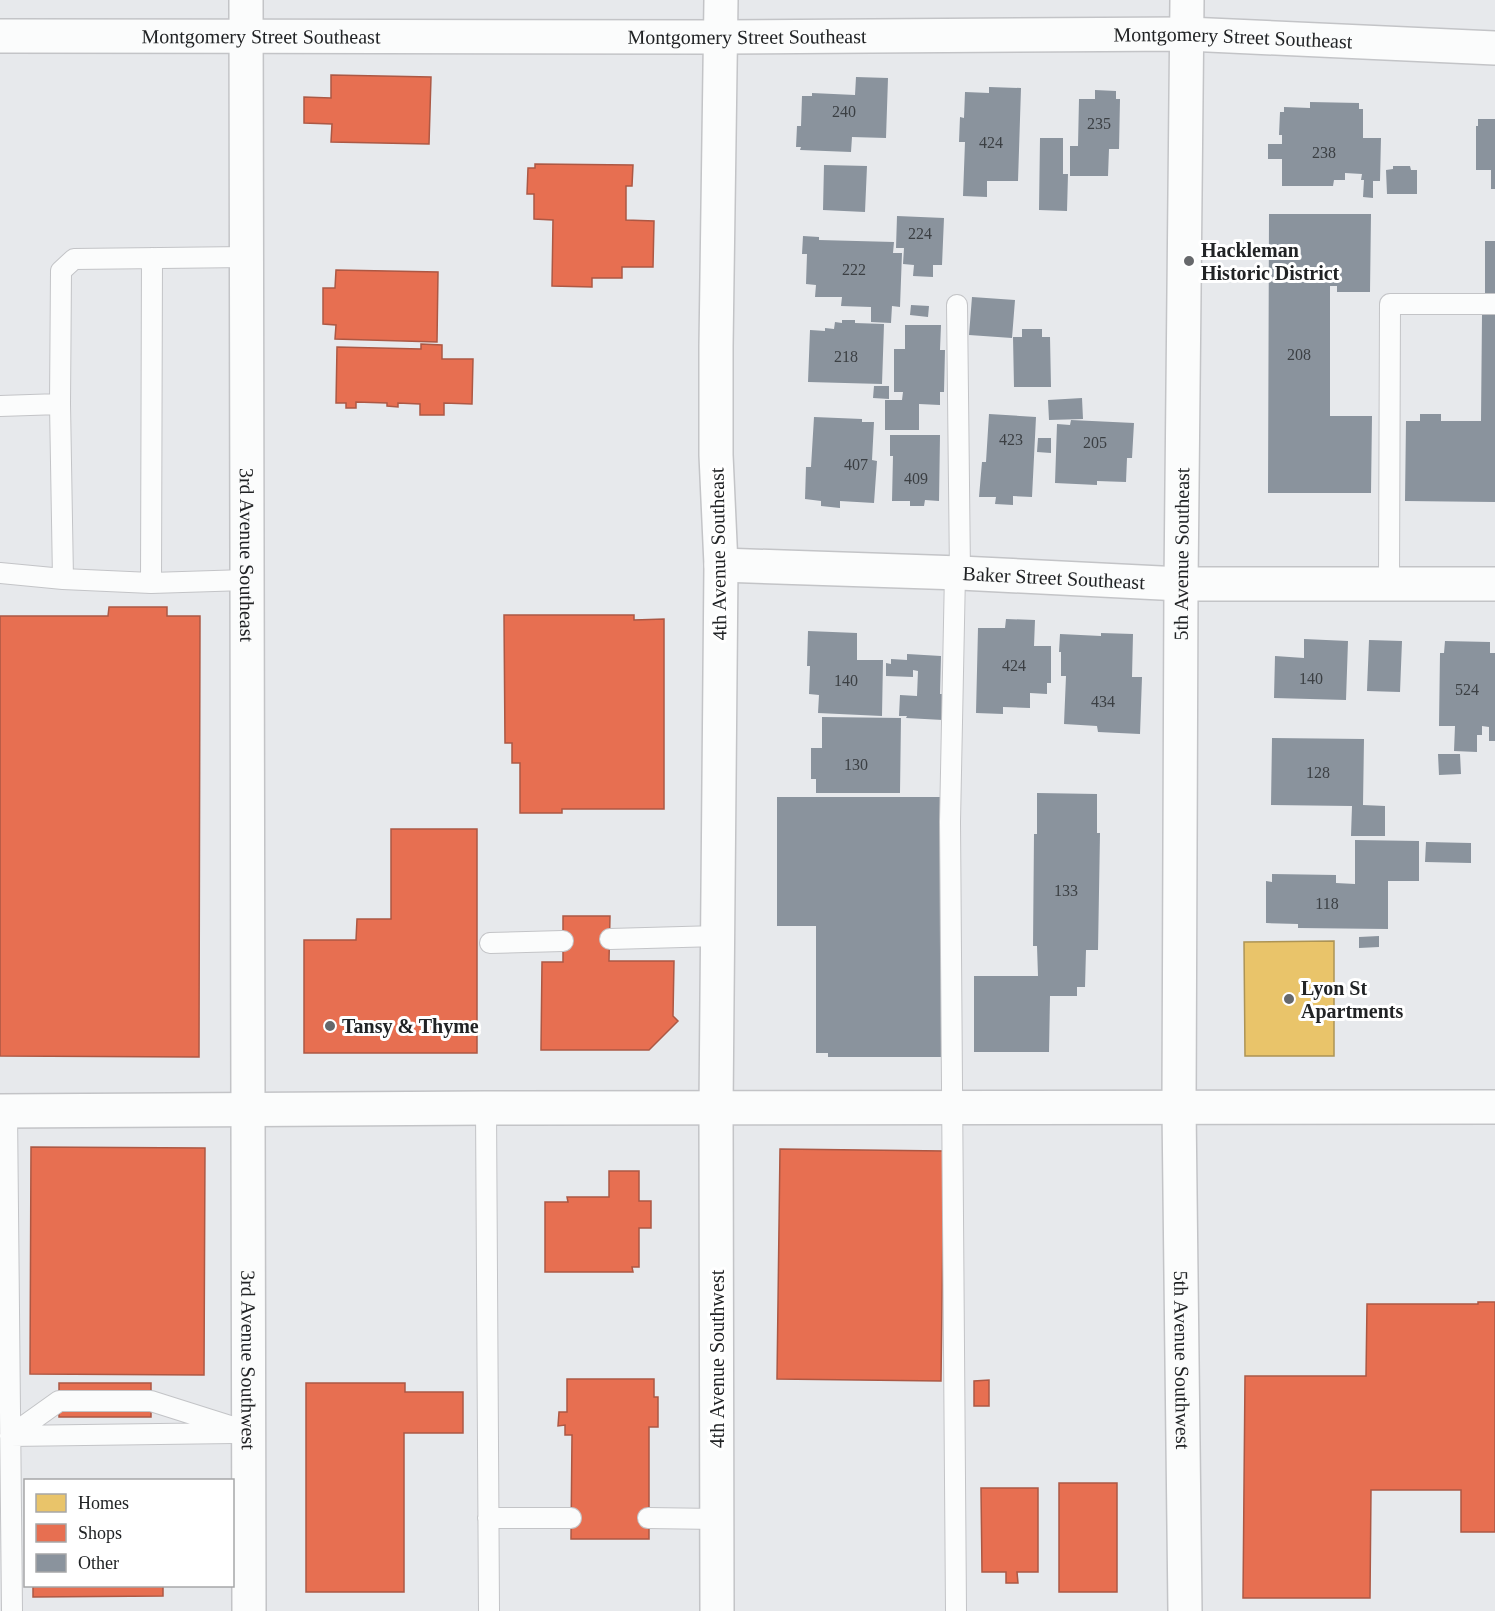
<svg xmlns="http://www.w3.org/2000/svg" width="1495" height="1611" font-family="'Times New Roman',serif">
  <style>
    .homes { fill: #e9c46a; stroke: #ad9455; stroke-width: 1.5 }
    .shops { fill: #e76f51; stroke: #ac5844; stroke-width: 1.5 }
    .building { fill: #8a939d }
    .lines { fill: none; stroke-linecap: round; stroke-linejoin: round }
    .lane-casing { stroke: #c3c4c7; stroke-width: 22 }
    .street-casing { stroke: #c3c4c7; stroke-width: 36 }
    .secondary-casing { stroke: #c3c4c7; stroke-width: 36 }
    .highway-casing { stroke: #c3c4c7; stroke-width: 36 }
    .lane { stroke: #fbfcfc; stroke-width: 20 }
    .street { stroke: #fbfcfc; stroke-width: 33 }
    .secondary { stroke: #fbfcfc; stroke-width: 33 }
    .highway { stroke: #fbfcfc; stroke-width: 33 }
    .poi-dot { fill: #66686b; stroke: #fff; stroke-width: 2 }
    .labels { text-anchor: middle; stroke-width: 6; stroke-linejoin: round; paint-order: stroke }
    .number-label { font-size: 16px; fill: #3b3f43 }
    .street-label { font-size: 20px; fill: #212325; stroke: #fff }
    .poi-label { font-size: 20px; font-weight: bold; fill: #212325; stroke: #fff; text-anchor: start }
  </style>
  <rect width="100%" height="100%" fill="#e7e9ec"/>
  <path class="homes" d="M1334,941V1056H1245L1244,942Z"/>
  <path class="shops" d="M331,75L431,77L429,144L331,142L332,124L304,123V97L331,98Z
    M535,164L633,165L632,186H626V220L654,221L653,267H622V278H592V287L552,286L553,220L534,219V194H527L528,168H535Z
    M336,270L438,272L437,342L335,339L336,325L323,324V288H335Z
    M421,344L442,345V359H473L472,404L444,403V415H420V404L398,403V407L387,406V403L356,402V408H346V403H336L337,347L421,349Z
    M109,607H167V616H200L199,1057L0,1056V616H108Z
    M504,615H634V620L664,619V809H562V813H520V763H512V743H505Z
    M391,829H477V1053H304V940H356L357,919H391Z
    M563,916H610L609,961H674L673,1016L678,1021L649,1050H541L542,962H563Z
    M31,1147L205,1148L204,1375L30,1374Z
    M780,1149L944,1151L941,1381L777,1379Z
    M609,1171H639V1201H651V1228H639V1267H632L633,1272H545V1202H568L567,1197H609Z
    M1478,1302H1495V1532H1461V1490H1371L1370,1598H1243L1245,1376H1366L1367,1304H1478Z
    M567,1379H654V1397H658V1427H649V1539H571L572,1435H565V1425L558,1426L559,1412H567Z
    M989,1380V1406H974V1381Z
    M59,1383H151V1417H59Z
    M306,1383H405V1392H463V1433H404V1592H306Z
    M1059,1483H1117V1592H1059Z
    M981,1488H1038V1572H1017L1018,1583H1006V1572H982Z
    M33,1586H163V1596L33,1597Z"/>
  <path class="building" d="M856,77L888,78L886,138L852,137L851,152L800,150L801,147H796L797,126H801L802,96H812V93L855,95Z
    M989,87L1021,88L1018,181H987V197L963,196L965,142H959L960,117L964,118L965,92L989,93Z
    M1095,90L1116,91V99H1120L1119,149H1109L1108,176H1070V146H1078L1079,99H1095Z
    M1310,102L1359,103V109H1363V138H1381L1380,181H1373V198L1363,197L1364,180H1361L1362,174L1345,173V180H1334L1333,186H1282V159H1268V144H1282V135H1279L1280,112H1284V107L1310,108Z
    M1478,119H1495V189H1491V170H1476V126H1478Z
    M1040,138H1063V174H1068L1067,211L1039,210Z
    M824,165L867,166L865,212L823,210Z
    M1393,166H1410L1411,170H1417V194H1387L1386,170L1393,169Z
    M1269,214H1371L1370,292H1337V286H1330V416H1372L1371,493H1268Z
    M897,216L944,218L942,265H933V277L913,276L914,265L903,264L904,248H896Z
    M803,236L819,237V240L894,242L893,253H902L900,307L892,306L891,323L871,322V307L841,306L842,297H815L816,285L806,284L807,254H802Z
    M1485,241H1495V294H1485Z
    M972,297L1015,300L1012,338L969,335Z
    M911,305L929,306L928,317L910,315Z
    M1482,315H1495V502L1405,501L1406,421H1420V414H1441V421H1481Z
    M842,320H855V323L884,324L882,384L808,382L810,330L825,331V328L834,329L835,322L842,323Z
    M905,325H941L940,350H945L944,392H940V405L919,404V430H885V400H902L903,392H894V349H905Z
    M1022,329H1042V337H1050L1051,387H1014L1013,337H1022Z
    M874,386H889V399L873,398Z
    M1082,398L1083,419L1049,420L1048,400Z
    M989,414L1036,417L1032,497L1013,496V505L995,504L996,497H979L982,462H986Z
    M814,417L862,419V422H874L872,460L877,461L874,503L840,501V508L821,506V501L805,499L806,467H811Z
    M1071,420L1134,423L1132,458H1127L1126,482L1097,481V485L1055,483L1057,424L1070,425Z
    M890,435H940L939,501L925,500L924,506H910V501H892L893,456H890Z
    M1038,438H1051V453L1037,452Z
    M1006,619L1035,620L1034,646H1051V683H1047V694L1030,693V708L1003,707V714L976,713L978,628H1005Z
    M808,631L857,633V660H883L882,716L818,713L819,695L809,694L810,666H807Z
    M1101,633L1133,634L1132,677H1142L1140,734L1098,732L1097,726L1064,724L1066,676H1061V652H1059L1060,634L1101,636Z
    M1304,639L1348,641L1346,700L1274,698L1275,656L1304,658Z
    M1369,640L1402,641L1400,692L1367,691Z
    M1445,641L1490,642V653H1495V741H1489V727L1482,726V735H1477V752L1454,751L1455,726H1439L1440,653H1444Z
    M907,654L941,656L940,694H944L943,720L906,718L907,716H899L900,695L917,696L918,671L913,670V677L886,676V663L891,664V659L907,660Z
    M822,717L901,718L900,793H816V779H811V748H822Z
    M1272,738L1364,739L1363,805L1385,806V836H1351L1352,806L1271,805Z
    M1438,754H1460L1461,774L1439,775Z
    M1037,793L1097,794V833H1100L1098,950H1086L1085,987H1077V996H1050L1049,1052H974V976H1038L1037,946H1033L1034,834H1037Z
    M777,797H945V1057H828V1053H816V926H777Z
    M1355,840L1419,841V881H1388V929L1298,928V924L1266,923V881L1272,882V874L1336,875V883L1355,884Z
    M1426,842L1471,843V863L1425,862Z
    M1379,936V947L1359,948V937Z"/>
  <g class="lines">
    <g class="lane-casing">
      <path id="lane" d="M957,305L960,573
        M0,406L60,404
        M0,573L63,579L151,583L246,580
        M955,573L950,822L956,1611
        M63,579L60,404L61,271L74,259L246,257
        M151,583L152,258
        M1389,584L1390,304H1495
        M610,939L718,936
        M490,943L563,941
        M486,1108L489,1611
        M7,1111L12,1611
        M10,1436L59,1401H151L249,1432
        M10,1436L234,1433
        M488,1518H571
        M648,1518L717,1519"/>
    </g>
    <g class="street-casing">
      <g id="street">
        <path id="s1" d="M246,0L248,1110"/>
        <path id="s2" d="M0,36L721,37L1187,34L1495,48"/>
        <path id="s3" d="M721,565L960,573L1181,584H1495"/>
        <path id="s4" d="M1179,1108L1181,584L1187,0"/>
        <path d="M717,1611L716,1108L721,565L716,455V346L721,0"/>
      </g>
    </g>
    <g class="secondary-casing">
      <g id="secondary">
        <path id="s5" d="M1179,1108L1185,1611"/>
        <path id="s6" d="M248,1110L249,1611"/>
      </g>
    </g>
    <g class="highway-casing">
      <path id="highway" d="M0,1111L486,1108L1495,1107"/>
    </g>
    <use href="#lane" class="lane"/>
    <use href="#street" class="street"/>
    <use href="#secondary" class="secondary"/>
    <use href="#highway" class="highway"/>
  </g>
  <g class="poi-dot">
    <circle cx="1189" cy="261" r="6"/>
    <circle cx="1289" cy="999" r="6"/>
    <circle cx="330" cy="1026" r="6"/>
  </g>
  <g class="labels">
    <g class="number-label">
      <text x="844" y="117">240</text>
      <text x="1099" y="129">235</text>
      <text x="991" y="148">424</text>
      <text x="1324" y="158">238</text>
      <text x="920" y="239">224</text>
      <text x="854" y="275">222</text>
      <text x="1299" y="360">208</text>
      <text x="846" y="362">218</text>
      <text x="1011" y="445">423</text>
      <text x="1095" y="448">205</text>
      <text x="856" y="470">407</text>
      <text x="916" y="484">409</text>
      <text x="1014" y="671">424</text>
      <text x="1311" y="684">140</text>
      <text x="846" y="686">140</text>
      <text x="1467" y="695">524</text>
      <text x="1103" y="707">434</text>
      <text x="856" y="770">130</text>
      <text x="1318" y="778">128</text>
      <text x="1066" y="896">133</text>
      <text x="1327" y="909">118</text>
    </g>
    <g class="street-label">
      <text dy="7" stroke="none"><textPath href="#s2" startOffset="261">Montgomery Street Southeast</textPath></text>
      <text dy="7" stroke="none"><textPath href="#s2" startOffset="747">Montgomery Street Southeast</textPath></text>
      <text dy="7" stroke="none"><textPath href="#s2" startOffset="1233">Montgomery Street Southeast</textPath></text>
      <text transform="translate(718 554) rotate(-91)" y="7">4th Avenue Southeast</text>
      <text dy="7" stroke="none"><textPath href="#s4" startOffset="554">5th Avenue Southeast</textPath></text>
      <text dy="7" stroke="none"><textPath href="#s1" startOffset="555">3rd Avenue Southeast</textPath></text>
      <text dy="7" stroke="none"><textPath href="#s3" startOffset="333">Baker Street Southeast</textPath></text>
      <text transform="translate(717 1359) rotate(-90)" y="7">4th Avenue Southwest</text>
      <text dy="7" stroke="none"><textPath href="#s5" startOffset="252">5th Avenue Southwest</textPath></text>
      <text dy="7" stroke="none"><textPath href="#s6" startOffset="250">3rd Avenue Southwest</textPath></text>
    </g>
    <g class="poi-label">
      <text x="1201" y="257">Hackleman<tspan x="1201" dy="23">Historic District</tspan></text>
      <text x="1301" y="995">Lyon St<tspan x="1301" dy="23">Apartments</tspan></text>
      <text x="342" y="1033">Tansy &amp; Thyme</text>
    </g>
  </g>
  <rect x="24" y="1479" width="210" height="108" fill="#ffffff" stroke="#a6a7a8" stroke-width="1.5"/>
  <rect x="36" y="1494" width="30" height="18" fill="#e9c46a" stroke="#a6a7a8" stroke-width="1.5"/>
  <text x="78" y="1509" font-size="18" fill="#212325">Homes</text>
  <rect x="36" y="1524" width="30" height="18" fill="#e76f51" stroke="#a6a7a8" stroke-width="1.5"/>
  <text x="78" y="1539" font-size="18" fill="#212325">Shops</text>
  <rect x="36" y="1554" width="30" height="18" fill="#8a939d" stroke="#a6a7a8" stroke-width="1.5"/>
  <text x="78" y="1569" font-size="18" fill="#212325">Other</text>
</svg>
